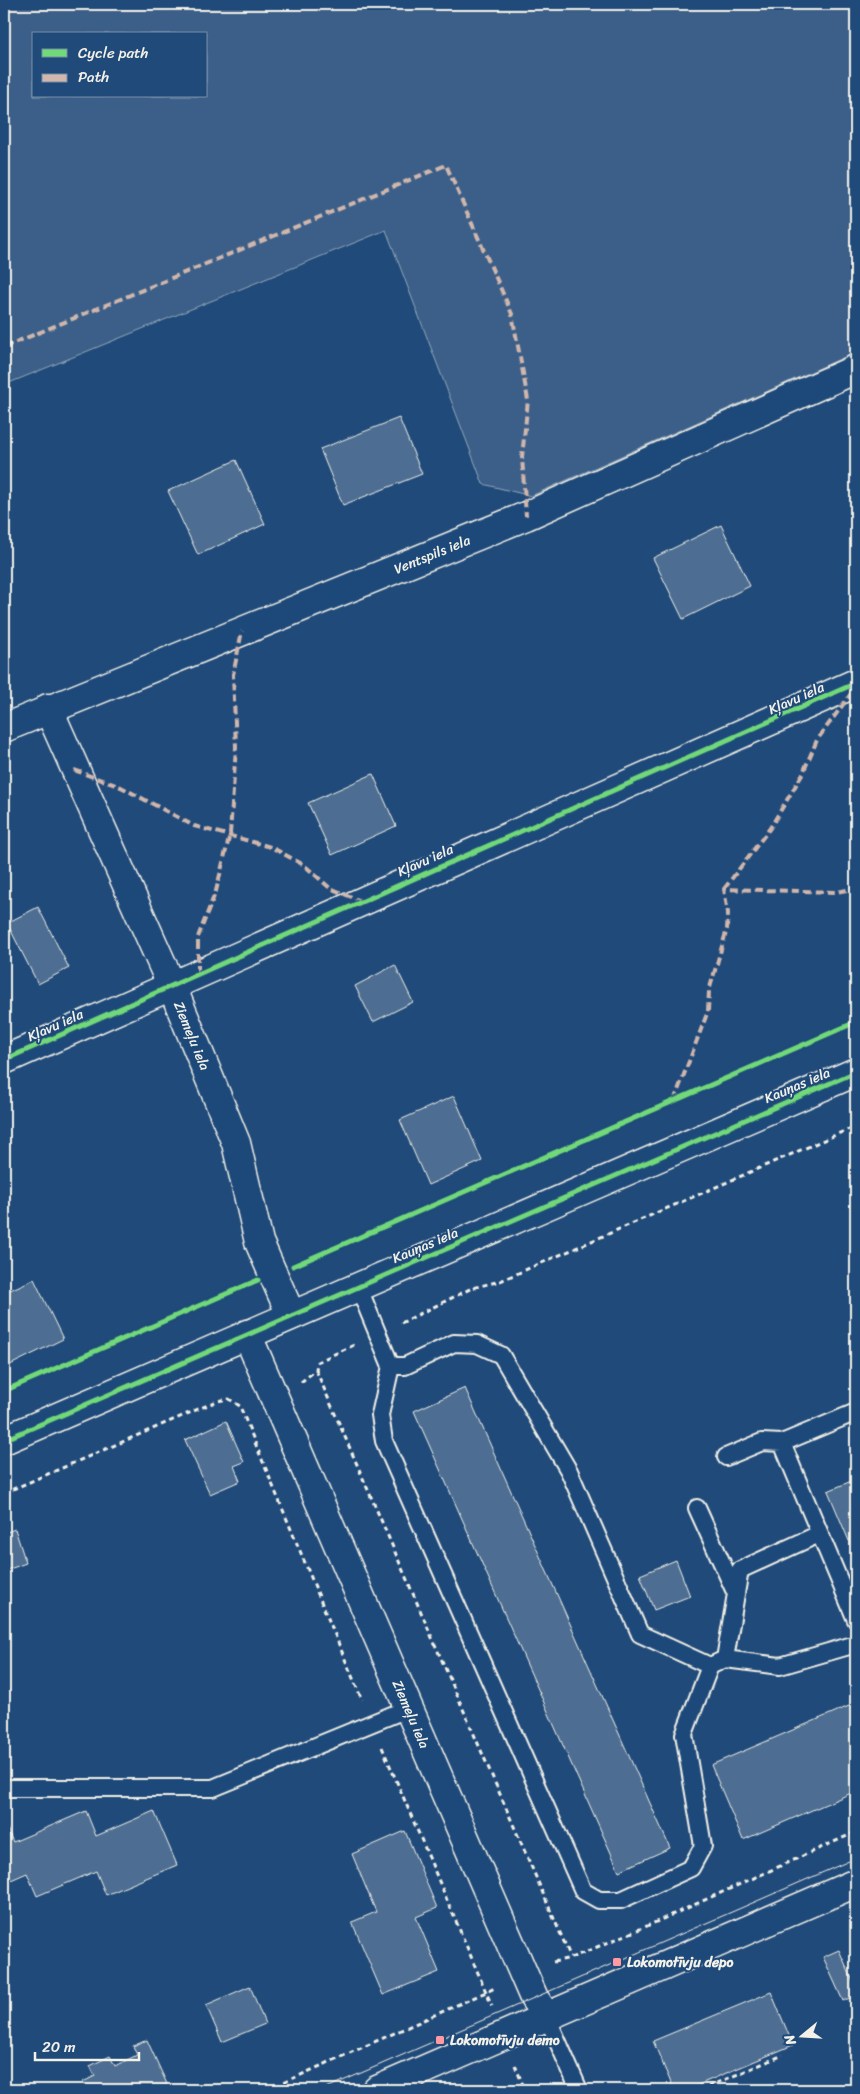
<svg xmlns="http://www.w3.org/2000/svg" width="860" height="2094" font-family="Sriracha,sans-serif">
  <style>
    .green { fill: #3a5f88; stroke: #97a8b8; fill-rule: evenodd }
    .building { fill: #4d6e92; stroke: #f4f1e8 }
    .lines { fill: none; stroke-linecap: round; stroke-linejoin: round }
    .service-casing { stroke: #f4f1e8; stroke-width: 20 }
    .minor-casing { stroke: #f4f1e8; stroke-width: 31 }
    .tertiary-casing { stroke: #f4f1e8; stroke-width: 31 }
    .path { stroke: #f4f1e8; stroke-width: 3; stroke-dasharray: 5 4; stroke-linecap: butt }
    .service { stroke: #1f4a7a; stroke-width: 16 }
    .minor { stroke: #1f4a7a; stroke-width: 28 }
    .tertiary { stroke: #1f4a7a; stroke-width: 28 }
    .tram { stroke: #f4f1e8; stroke-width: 1 }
    .quiet { stroke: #d1b7ad; stroke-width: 4; stroke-dasharray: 8 4; stroke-linecap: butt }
    .cycleway-casing { stroke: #1f4a7a; stroke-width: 8 }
    .cycleway { stroke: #71d979; stroke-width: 5 }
    .poi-dot { fill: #ff9aa2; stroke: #1f4a7a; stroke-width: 2 }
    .labels { text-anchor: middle; stroke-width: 4; stroke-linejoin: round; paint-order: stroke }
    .street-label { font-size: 14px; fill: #f4f1e8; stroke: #1f4a7a }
    .poi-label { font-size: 14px; font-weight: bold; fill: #f4f1e8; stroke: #1f4a7a; text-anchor: start }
  </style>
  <rect width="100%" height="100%" fill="#1f4a7a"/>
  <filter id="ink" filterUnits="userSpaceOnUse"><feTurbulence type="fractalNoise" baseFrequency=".02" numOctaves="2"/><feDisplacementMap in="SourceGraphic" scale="10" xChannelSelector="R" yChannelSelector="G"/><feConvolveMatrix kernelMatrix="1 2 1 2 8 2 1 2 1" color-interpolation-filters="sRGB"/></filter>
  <g filter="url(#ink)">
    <path class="green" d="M4,4H856V352L531,496L483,484L386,230L4,385ZM34,34H206V96H34Z"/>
    <path class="building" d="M399,418L422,474L343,505L320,449Z
      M236,460L265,524L198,555L168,491Z
      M721,525L750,586L683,619L653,558Z
      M373,774L396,826L332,855L308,803Z
      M38,907L69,968L38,984L7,923Z
      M395,965L413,1002L373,1022L355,986Z
      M454,1096L482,1161L428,1185L400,1120Z
      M34,1279L63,1339L4,1368V1293Z
      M465,1388L670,1848L619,1871L414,1411Z
      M226,1421L244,1462L234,1466L240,1481L210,1494L185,1440Z
      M856,1479V1538L849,1541L828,1491Z
      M15,1529L26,1563L4,1571V1533Z
      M676,1560L690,1596L654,1610L640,1575Z
      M856,1703V1791L743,1840L711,1765Z
      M86,1811L96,1836L154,1811L177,1865L106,1895L96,1871L37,1896L27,1873L4,1883V1822L13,1842Z
      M405,1831L437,1908L416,1917L439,1972L383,1995L352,1922L376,1912L352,1854Z
      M839,1950L856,1988V1995L843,2001L823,1957Z
      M250,1986L265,2024L222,2042L206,2005Z
      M771,1992L793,2045L686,2090H674L653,2041Z
      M147,2040L167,2084L154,2090H87L83,2082L95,2076L90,2066L110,2056L115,2066L137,2055L133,2046Z"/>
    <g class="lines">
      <g class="service-casing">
        <path id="service" d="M358,1286L391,1366L380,1415L384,1441L583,1891L599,1900H621L691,1868L703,1846L684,1734L710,1666L725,1659L780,1666L856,1644
          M391,1366H405L454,1343L477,1344L501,1355L569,1471L640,1634L710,1666
          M782,1443L856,1620
          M726,1457L762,1442L782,1443L856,1412
          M697,1508L736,1594
          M725,1659L740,1570L819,1534
          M4,1788H213L409,1708
          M547,2017L579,2090"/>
      </g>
      <g class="minor-casing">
        <g id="minor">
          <path id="s1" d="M48,708L171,984L236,1143L259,1242L291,1315"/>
          <path id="s2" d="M4,728L526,516L856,369"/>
          <path d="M4,1060L856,683"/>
          <path id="s3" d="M247,1334L534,1998L547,2017"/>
          <path d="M377,2090L856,1883"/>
        </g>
      </g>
      <g class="tertiary-casing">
        <path id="tertiary" d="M4,1440L856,1072"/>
      </g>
      <path class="path" d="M401,1323L472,1288L500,1281L856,1126
        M316,1370L571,1958
        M301,1382L316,1370L317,1362L354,1345
        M241,1409L362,1700
        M4,1493L217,1401L229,1399L243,1408
        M382,1747L492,2006
        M553,1962L571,1958L647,1926L856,1832
        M515,2065L525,2090
        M267,2090L495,1988
        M700,2090L783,2055"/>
      <use href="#service" class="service"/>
      <use href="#minor" class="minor"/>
      <use href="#tertiary" class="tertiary"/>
      <path class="tram" d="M322,2090L856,1858"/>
      <path class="quiet" d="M4,347L446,165L512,314L528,400L522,457L526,516
        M74,770L121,787L194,826L271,847L304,865L330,888L361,901
        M724,889L770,828L802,775L817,740L856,687
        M198,973V937L216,891L230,834L236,747L233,675L242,631
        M674,1101L708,1011L709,991L727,929L728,913L724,889L837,892L856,888"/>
      <g class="cycleway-casing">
        <path id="cycleway" d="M4,1060L856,683
          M293,1266L856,1022
          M4,1391L258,1280
          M4,1440L856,1072"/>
      </g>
      <use href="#cycleway" class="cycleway"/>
    </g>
  </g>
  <g class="poi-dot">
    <rect x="612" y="1957" width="10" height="10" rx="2.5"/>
    <rect x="435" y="2035" width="10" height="10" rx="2.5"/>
  </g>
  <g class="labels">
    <g class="street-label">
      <text dy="5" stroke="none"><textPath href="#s2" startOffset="462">Ventspils iela</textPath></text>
      <text transform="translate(796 698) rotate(-24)" y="5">Kļavu iela</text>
      <text transform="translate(425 860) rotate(-24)" y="5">Kļavu iela</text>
      <text transform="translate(55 1025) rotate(-24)" y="5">Kļavu iela</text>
      <text dy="5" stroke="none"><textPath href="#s1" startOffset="358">Ziemeļu iela</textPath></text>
      <text transform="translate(797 1085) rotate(-23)" y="5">Kauņas iela</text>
      <text transform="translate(425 1245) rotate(-23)" y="5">Kauņas iela</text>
      <text dy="5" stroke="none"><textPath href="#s3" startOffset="414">Ziemeļu iela</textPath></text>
    </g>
    <g class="poi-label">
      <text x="627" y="1967">Lokomotīvju depo</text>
      <text x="450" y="2045">Lokomotīvju demo</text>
    </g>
  </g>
  <rect width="860" height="2094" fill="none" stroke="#1f4a7a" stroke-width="20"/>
  <rect x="10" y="10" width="840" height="2074" fill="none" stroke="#f4f1e8" stroke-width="2" filter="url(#ink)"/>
  <rect x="32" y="32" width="175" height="65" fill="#1f4a7a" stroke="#748da6"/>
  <rect x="42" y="49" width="25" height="8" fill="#71d979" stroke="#748da6"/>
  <text x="78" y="58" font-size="15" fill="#f4f1e8">Cycle path</text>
  <rect x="42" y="74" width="25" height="8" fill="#d1b7ad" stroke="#748da6"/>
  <text x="78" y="82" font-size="15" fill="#f4f1e8">Path</text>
  <g transform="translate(802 2036) rotate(252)" stroke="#1f4a7a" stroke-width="4" paint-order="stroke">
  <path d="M0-4L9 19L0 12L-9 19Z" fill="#f4f1e8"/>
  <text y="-8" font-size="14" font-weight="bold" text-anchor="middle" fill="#f4f1e8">N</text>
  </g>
  <path d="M35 2052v8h104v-8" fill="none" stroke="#f4f1e8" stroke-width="2.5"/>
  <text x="42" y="2052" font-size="15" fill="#f4f1e8" stroke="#1f4a7a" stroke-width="4" paint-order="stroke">20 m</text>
</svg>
